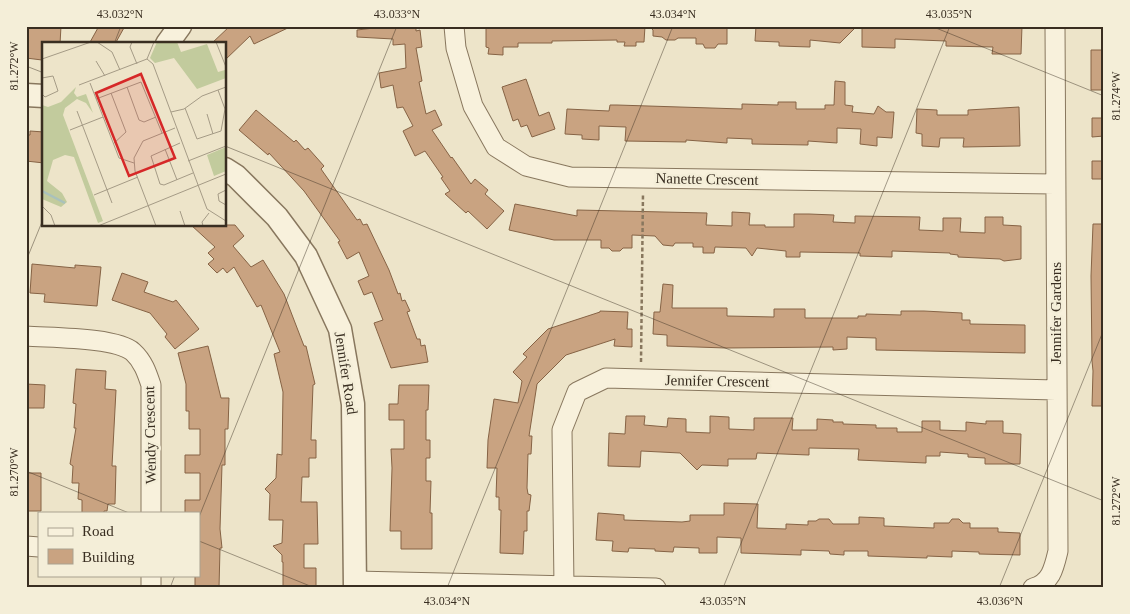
<svg xmlns="http://www.w3.org/2000/svg" width="1130" height="614" font-family="'Times New Roman',serif">
  <style>
    .building { fill: #c9a381; stroke: #866345 }
    .lines { fill: none; stroke-linecap: round; stroke-linejoin: round }
    .minor-casing { stroke: #88775e; stroke-width: 21 }
    .tertiary-casing { stroke: #88775e; stroke-width: 25 }
    .path { stroke: #88775e; stroke-width: 2.5; stroke-dasharray: 4 2.5; stroke-linecap: butt }
    .minor { stroke: #f8f1dc; stroke-width: 19 }
    .tertiary { stroke: #f8f1dc; stroke-width: 22 }
    .ticks { fill: none; stroke: #392e21; stroke-width: 1; stroke-opacity: 0.45 }
    .labels { text-anchor: middle; stroke-width: 5; stroke-linejoin: round; paint-order: stroke }
    .street-label { font-size: 15px; fill: #392e21; stroke: #f4eed8 }
    .inset-river { fill: none; stroke: #a9c1bc; stroke-width: 2.5 }
    .inset-road { fill: none; stroke: #a59b86; stroke-width: 1 }
    .view { fill: #d62828; fill-opacity: 0.15; stroke: #d62828; stroke-width: 2.5 }
    .inset-edge { fill: none; stroke: #392e21; stroke-width: 2.5 }
    .neatline { fill: none; stroke: #392e21; stroke-width: 2 }
    .ticks-label { font-size: 12px; text-anchor: middle; fill: #392e21 }
  </style>
  <rect width="100%" height="100%" fill="#ede4c9"/>
  <path class="building" d="M26,26H61L60,44H44L42,60L26,58Z
    M99,26H125L115,44H89Z
    M230,26H292L254,44L250,36L225,60V44H211Z
    M391,26H416V31L420,30L422,47L416,48L422,81L419,82L426,114L435,110L442,125L432,130L451,158L452,157L471,184L475,179L488,190L485,194L504,211L487,229L468,211L466,213L445,194L450,191L441,178L443,177L425,151L415,156L403,131L413,126L403,107L397,108L393,85L381,88L379,73L406,68L405,44L393,45V39L357,37V30Z
    M486,26H645L644,42H636V46H624L625,42H617V40L552,41V43H518V47H503V55L488,54L489,48L486,47Z
    M649,26H727V44H718L715,48H705L703,44H696V38H678L675,40H666L662,37L653,36V30Z
    M756,26H857L840,43L810,40V47L779,46V42L755,41Z
    M862,26H1022L1021,54H992L993,47L946,46V41L895,39V48L862,47Z
    M1091,50H1104V90H1091Z
    M526,79L539,116L549,112L555,129L532,137L527,125L521,127L518,119L513,121L502,87Z
    M835,81L845,82V105L853,106L852,112L874,114L878,106L886,112H894L892,138L877,137V146L860,144L861,129L837,128V143L808,141V145L752,144V139L727,138V143L686,140V142L625,141L626,127L599,126V140L582,139V135L565,134L567,109L609,111L610,105H617L742,109V104L778,105V102H796V109H825V105H834Z
    M1019,107L1020,146L963,147L964,138H940L939,147L922,146V134L916,133L917,109L937,110V115H968V110Z
    M256,110L294,142L296,140L305,150L308,148L324,166L321,169L357,220L360,219L363,225L367,224L389,270L398,294L400,293L402,301L405,300L410,311L407,312L417,339H420L421,346L425,345L428,362L391,368L374,323L383,320L372,292L364,295L358,281L369,276L359,252L347,259L338,242L340,241L304,191L269,153L268,155L239,130Z
    M1092,118H1104V136L1092,137Z
    M30,131L44,132V163L26,161V135H30Z
    M1092,161H1104V179H1092Z
    M515,204L577,216V210L707,213L706,225L732,226V212L750,213L749,225H765V227H794V214H809L834,215L833,222L855,223V216L920,217L919,230L943,231V218H961L960,232L985,233V217H1003V225L1021,226V259L1004,261L1000,259L958,257V255L950,254V253L892,251V257L860,256V253L800,252V257H786V251L757,248L752,256L746,248L715,247L714,253H703V247H693V243H675L673,246L663,245L655,236L632,235V248H623L620,251H612L609,248H601V240H554L509,230Z
    M1093,224H1104V406H1092L1093,371L1092,361L1091,276Z
    M191,225H235L244,236L233,246L251,267L263,260L284,294L304,346H306L315,384L313,385L311,440H316V458H309V477H302L301,502H317L318,544H304V568H316V588H283V562H282V555L273,546L282,543L283,520H269L270,494L265,489L276,478L277,454L282,455L283,392L274,354L280,352L261,305L257,307L234,267L227,273L223,268L217,273L208,264L214,259L208,253L215,247Z
    M32,264L75,268V265L101,267L97,306L44,302L45,294L30,293Z
    M122,273L148,282L144,292L173,302L176,300L199,329L175,349L165,337L167,334L150,313L112,300Z
    M663,284L673,285L672,308H727V316L774,317V309H805V318H858V316H866V314L901,315V311H924L962,313V320H970V324L1025,325V353L876,350V338L847,337V349L833,350V347L726,348L667,346V335L653,334L654,312H660Z
    M600,311L628,312L627,329H632V347L614,346L615,339L566,355L537,384L529,436H532L531,454H528L527,488L528,494L531,495L529,511H527V531H524L523,554L500,553L501,510H499V497H496L497,468H487L488,440L494,399L518,403L522,381L513,372L527,357L523,354L548,329L600,312Z
    M208,346L221,398H229L228,429H225V465H222L220,529L222,548H220L219,588H195V575H199V513H185V500H200V473H185V455H200V429H189V411H186V384L178,353Z
    M76,369L106,371L105,389L116,390L112,466H116L115,504H108L107,511H104V513H82V500L78,499L79,483H72L73,466L70,464L76,428H74L76,404L73,403Z
    M26,384L45,385L44,408H26Z
    M399,385H429L428,410H426V440H430V458H426V481H431L430,513H432V549H401V531H390L392,468L391,449H404V420H389V404H398Z
    M626,416H645L644,425L667,427L668,418L686,419V432L710,433V416L729,417V429L754,430V418H793L792,430H817V419L833,420V422H843V424L876,425V428H897V432H922V421H940V430L966,431V422L986,424V421H1003V433L1021,434L1020,464H985V458L968,457V454L940,452V456H926V463L858,460L859,449L809,448V455L757,453L756,459H728V466L702,465L697,470L680,453L641,451L640,467L608,466L609,433L625,434Z
    M26,473H41V511H26Z
    M724,503L758,504L757,528L786,529V524L808,525V521H816L819,519H829L833,524H859V517L884,518V526L934,528V523H949L952,519H959L963,523H970V528H998V532L1020,533V555L979,554V552L952,551V557L927,556V558L868,556V551H844V555L830,554L829,551L801,550V555L741,553V538L717,537V553H699V548L674,547L673,552L655,551V549L629,548L628,552L612,551L613,541L596,540L598,513L624,515V520L682,522L690,521V515H724Z"/>
  <g class="lines">
    <g class="minor-casing">
      <path id="minor" d="M454,26L456,48L473,106L496,147L526,166L570,177L1055,184
        M26,336C50,338 116,337 133,352C143,361 147,373 151,385V513
        M26,546L39,547
        M151,575V588
        M355,581L656,588
        M564,586L562,430L577,392L606,378L1056,390
        M1033,588C1051,583 1054,568 1058,551L1055,26"/>
    </g>
    <g class="tertiary-casing">
      <path id="tertiary" d="M167,44L180,26
        M26,95L44,96
        M225,169L236,176L277,217L306,256L340,329L353,404L355,588"/>
    </g>
    <path class="path" d="M641,362L643,193"/>
    <use href="#minor" class="minor"/>
    <use href="#tertiary" class="tertiary"/>
  </g>
  <path class="ticks" d="M931,26L1104,96M114,44L121,26M26,66L44,73M225,146L1104,501M26,261L44,217M26,471L129,513M199,517L397,26M199,541L315,588M170,588L175,575M447,588L673,26M723,588L950,26M999,588L1104,329"/>
  <g class="labels">
    <g class="street-label">
      <text transform="translate(707 179) rotate(1)" y="5">Nanette Crescent</text>
      <text transform="translate(1056 313) rotate(-90)" y="5">Jennifer Gardens</text>
      <text transform="translate(346 373) rotate(81)" y="5">Jennifer Road</text>
      <text transform="translate(717 381) rotate(1)" y="5">Jennifer Crescent</text>
      <text transform="translate(150 435) rotate(-91)" y="5">Wendy Crescent</text>
    </g>
  </g>
  <g transform="translate(42 42)">
    <rect width="184" height="184" fill="#ede4c9"/>
    <path d="M115,0H135L139,10L165,2L176,30L183,28L184,36L155,47L132,16L113,21L108,16ZM34,45L32,51L35,55L44,52L51,71L44,61L35,57L23,66L21,73L61,179L56,181L32,115L23,113L11,118L5,139L20,151L25,160L19,165L0,157V63L6,65L19,60ZM184,105V129L172,134L165,113Z" fill="#c2cb9d"/>
    <path class="inset-river" d="M0,149L23,161"/>
    <path class="inset-road" d="M55,0L70,10L78,28M90,0L88,5L95,22M174,0L184,25M0,17L49,0M105,17L111,22L165,167L184,179M54,19L63,34M0,36L11,34L16,49L3,55L0,52M48,41L77,116L92,121M37,43L105,17L112,0M85,45L97,78L102,80L114,75M69,51L84,90L71,102M54,57L99,40L120,91M143,66L155,97L179,89L183,67L176,48M35,69L70,161M129,70L142,67L160,54L184,45M165,72L171,92M28,88L61,75M138,101L109,114L118,142L122,143L151,131M123,107L135,138M146,119L184,104M184,148L176,152L177,159L184,163M52,153L96,135M0,164L9,173L13,184M138,169L143,184M56,184L184,132M114,184L93,129L92,116L101,99L133,86M161,184L160,180L167,171"/>
    <path class="view" d="M99,32L133,116L87,134L54,51Z"/>
    <rect width="184" height="184" class="inset-edge"/>
  </g>
  <rect width="1130" height="614" fill="none" stroke="#f4eed8" stroke-width="55"/>
  <rect x="38" y="512" width="162" height="65" fill="#f4eed8" stroke="#a9a18f"/>
  <rect x="48" y="528" width="25" height="8" fill="#f8f1dc" stroke="#a9a18f"/>
  <text x="82" y="536" font-size="15" fill="#392e21">Road</text>
  <rect x="48" y="549" width="25" height="15" fill="#c9a381" stroke="#a9a18f"/>
  <text x="82" y="562" font-size="15" fill="#392e21">Building</text>
  <rect x="28" y="28" width="1074" height="558" class="neatline"/>
  <g class="ticks-label">
    <text x="120" y="18">43.032°N</text>
    <text x="397" y="18">43.033°N</text>
    <text x="673" y="18">43.034°N</text>
    <text x="949" y="18">43.035°N</text>
    <text transform="translate(14 66) rotate(-90)" y="4">81.272°W</text>
    <text transform="translate(1116 96) rotate(-90)" y="4">81.274°W</text>
    <text transform="translate(14 472) rotate(-90)" y="4">81.270°W</text>
    <text transform="translate(1116 501) rotate(-90)" y="4">81.272°W</text>
    <text x="447" y="605">43.034°N</text>
    <text x="723" y="605">43.035°N</text>
    <text x="1000" y="605">43.036°N</text>
  </g>
</svg>
